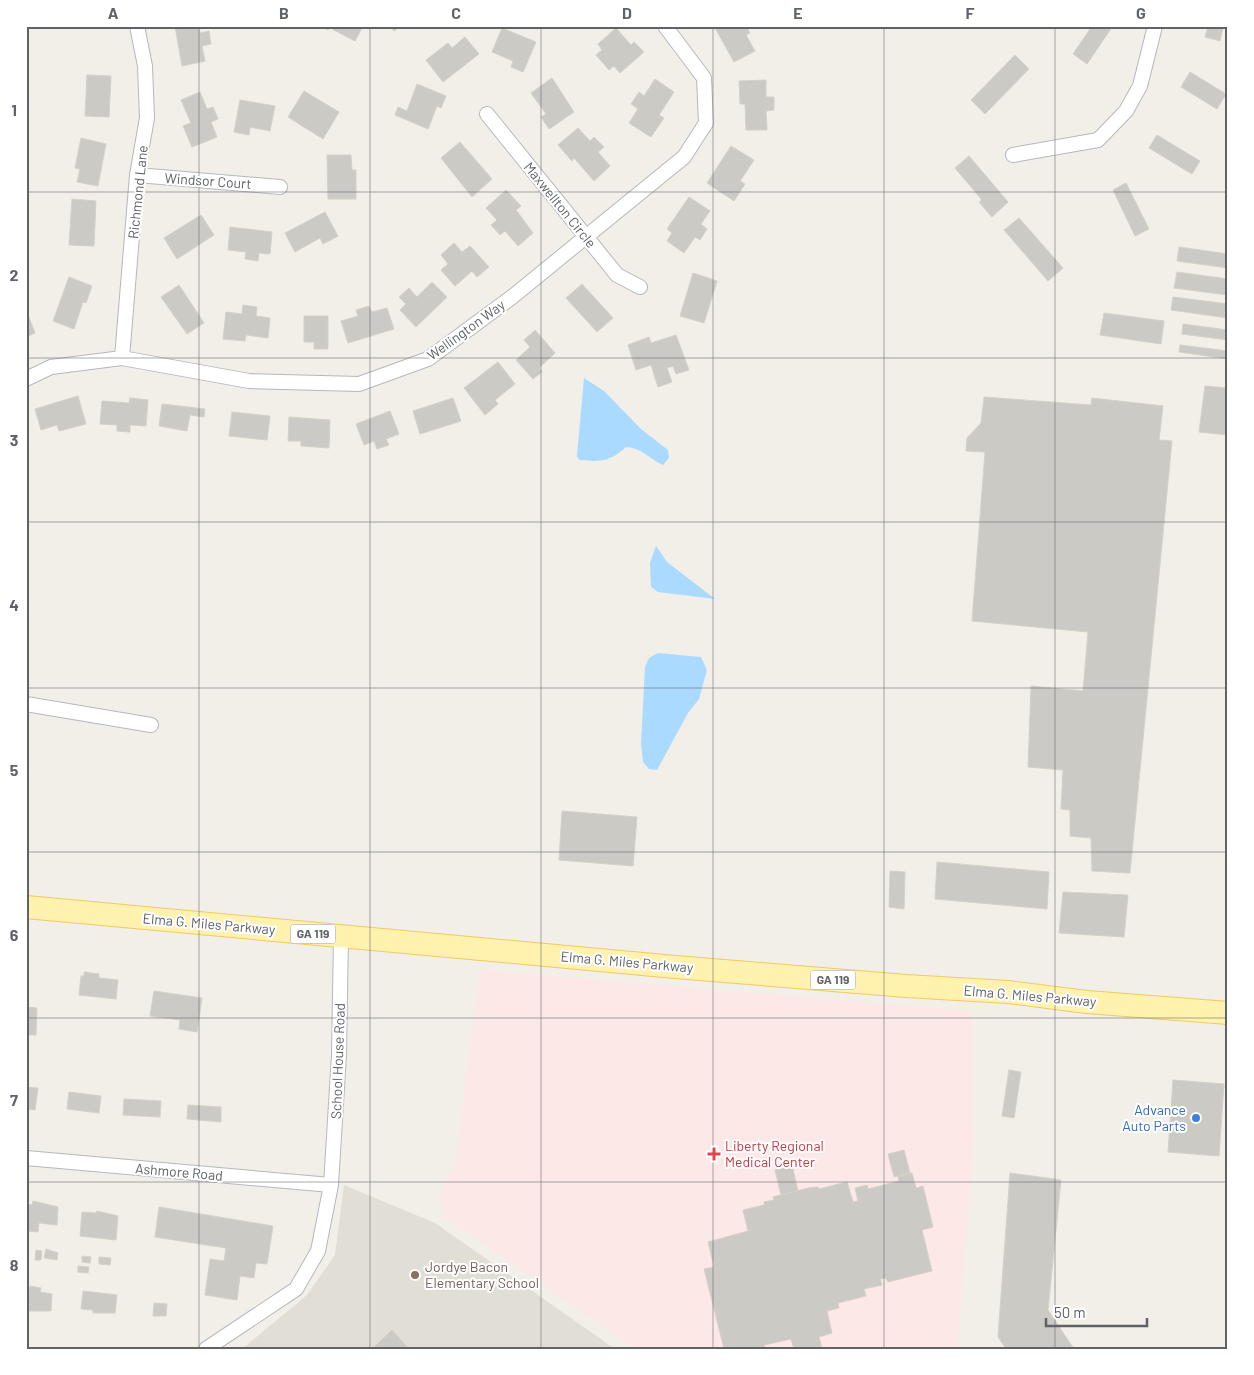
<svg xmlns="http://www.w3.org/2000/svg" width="1254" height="1375" font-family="Barlow,sans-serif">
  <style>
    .education { fill: #e1ded6 }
    .medical { fill: #fce8e6 }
    .water { fill: #aadaff }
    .building { fill: #cccac5; stroke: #d6d1c6 }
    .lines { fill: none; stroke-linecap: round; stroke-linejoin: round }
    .minor-casing { stroke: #b5b8bc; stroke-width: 16 }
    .primary-casing { stroke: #f2c960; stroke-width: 24 }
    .minor { stroke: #fff; stroke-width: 14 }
    .primary { stroke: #fff2af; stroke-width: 22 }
    .grid { fill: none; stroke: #5f6368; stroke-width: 1; stroke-opacity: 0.55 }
    .shop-dot { fill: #3f7fe0; stroke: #fff; stroke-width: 2 }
    .health-dot { fill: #e0444e; stroke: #fff; stroke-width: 2 }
    .education-dot { fill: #8d6e63; stroke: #fff; stroke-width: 2 }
    .labels { text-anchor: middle; stroke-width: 4; stroke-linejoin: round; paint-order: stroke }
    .shield { fill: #fff; stroke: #8f9295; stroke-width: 1 }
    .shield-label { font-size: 12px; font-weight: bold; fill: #5f6368 }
    .street-label { font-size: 14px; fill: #5f6368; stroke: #fff }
    .shop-label { font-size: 14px; fill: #366cbe; stroke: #fff; text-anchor: end }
    .health-label { font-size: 14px; fill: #be3a42; stroke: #fff; text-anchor: start }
    .education-label { font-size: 14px; fill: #785e54; stroke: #fff; text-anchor: start }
    .neatline { fill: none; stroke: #5f6368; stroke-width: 2 }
    .grid-label { font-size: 16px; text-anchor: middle; font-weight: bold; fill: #5f6368 }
  </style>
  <rect width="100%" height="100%" fill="#f1efe8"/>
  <path class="education" d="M344,1185L435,1223L615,1349H242L307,1295L335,1255Z"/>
  <path class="medical" d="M480,970L972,1011L973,1143L958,1349H635L443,1216L440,1192L455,1165Z"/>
  <path class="water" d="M584,378L604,391L641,429L668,450L669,458L663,465C650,459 640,447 626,447C610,462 600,462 579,460L577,456Z
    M656,546L667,562L715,599L658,592L651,587L650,563Z
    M658,653L701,657L707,670L699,699L688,713L657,770L649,769L643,762L641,744L645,667L649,658Z"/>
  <path class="building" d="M175,26H199L200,33L209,31L211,44L202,46L205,61L182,66Z
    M321,26H363L355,41L330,28L328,30Z
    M390,26H401L394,31Z
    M714,26H746L750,33L746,35L755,51L734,62Z
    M1092,26L1112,27L1087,64L1073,54Z
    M1208,26H1228V29L1223,28L1220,41L1205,37Z
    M502,28L536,42L523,72L511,67L513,61L492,52Z
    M616,28L631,45L634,42L644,52L620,73L614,66L609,70L596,55L602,50L598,44Z
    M465,37L479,54L443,82L426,60L448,43L452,48Z
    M1015,55L1029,69L985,114L971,100Z
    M1190,72L1226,94L1217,109L1181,87Z
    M87,75L111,76L109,117L85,116Z
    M552,78L574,112L549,129L541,117L546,114L531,93Z
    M655,79L674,92L659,115L664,118L651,137L629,123L638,109L631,104L639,92L644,96Z
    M766,80V97H774V110L766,111L767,130H746L745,104H740L739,81Z
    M417,84L446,96L441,108L437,106L428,129L395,115L398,107L407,111Z
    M304,91L339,112L323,139L288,117Z
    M200,92L207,109L213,107L218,119L211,122L217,137L192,147L183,126L191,123L181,100Z
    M240,100L275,106L270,131L250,127L249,135L234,132Z
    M578,128L590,141L594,137L604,147L598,152L610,166L594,181L574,158L572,161L558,145Z
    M1157,135L1200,161L1192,174L1149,148Z
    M81,138L106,144L98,186L77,182L80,169L75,168Z
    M460,142L492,179L472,197L441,158Z
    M731,146L754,160L740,181L745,184L734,201L707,183Z
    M327,155H351L352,170H356V199H328Z
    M969,156L1008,202L992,217L979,202L982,200L955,168Z
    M1126,183L1149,229L1135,236L1113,190Z
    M506,190L521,206L516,210L533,233L518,246L505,231L500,235L491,225L497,220L486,208Z
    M689,197L710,211L701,224L707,229L700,240L695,237L684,253L667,241L672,233L667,229Z
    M72,199L96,201L94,246L69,245Z
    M325,212L338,236L323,244L320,238L295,252L285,233Z
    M201,215L214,235L177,259L164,238Z
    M1019,218L1063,268L1048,281L1004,230Z
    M230,227L272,232L270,254L259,253L258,261L245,259L246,252L228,250Z
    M454,243L462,252L470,246L489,267L477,277L472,271L455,286L441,270L448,264L441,255Z
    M1179,247L1228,254V268L1177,261Z
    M1177,272L1228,279V295L1174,288Z
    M693,273L717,281L704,323L680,316Z
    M69,277L92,286L86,303L83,302L74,329L53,321Z
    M432,282L447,297L416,327L400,310L406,304L399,297L409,288L417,297Z
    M582,284L613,318L597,332L566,298Z
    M179,285L204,323L187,334L161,297Z
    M1173,297L1228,304V318L1171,310Z
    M243,305L257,307L256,316L270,318L268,338L246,335L245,341L223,339L226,312L242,314Z
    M369,306L372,312L387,308L394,329L348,343L341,321L358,316L356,310Z
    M26,310L35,333L26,337Z
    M1104,313L1164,321L1161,344L1100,335Z
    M304,316H328V349H314V342H304Z
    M1183,324L1228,330V340L1182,334Z
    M535,330L555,353L539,368L542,372L533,379L516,360L530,347L524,340Z
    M676,335L689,370L676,374L673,366L667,368L672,382L658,387L651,365L636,370L628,345L649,337L651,343Z
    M1180,345L1228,351V359L1179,352Z
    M498,362L515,384L495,400L498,404L485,415L464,388Z
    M1205,386L1228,388V435L1199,432Z
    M78,396L86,424L59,431L57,425L41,430L35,409Z
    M984,397L1091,405L1092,398L1163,406L1159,440L1172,441L1130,873L1092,871L1091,838L1070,836V810L1061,809L1063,770L1028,767L1031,686L1083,691L1088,632L972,621L985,452L966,451L967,438L981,423Z
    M130,398L148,400L146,426L130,425V432L117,431V425L100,424L102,401L129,403Z
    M453,398L461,421L420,434L413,411Z
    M162,404L205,409L204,417L190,415L187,431L159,426Z
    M390,411L399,434L386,439L389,445L377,449L374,441L364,445L356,424Z
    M232,412L270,416L267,440L229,436Z
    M289,417L330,420L329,448L301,446V441H288Z
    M562,811L637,817L633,866L559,860Z
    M937,862L1049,872L1047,909L935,899Z
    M890,871L905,872L904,909L889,907Z
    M1063,892L1128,895L1124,937L1059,933Z
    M84,972L99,974V978L118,980L116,999L79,995L81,976H84Z
    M154,991L202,998L197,1032L179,1029L180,1020L150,1016Z
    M26,1007L37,1008L36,1035H26Z
    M1009,1070L1021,1072L1014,1118L1002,1116Z
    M1173,1080L1224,1084L1219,1156L1168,1152Z
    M26,1087L38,1088L35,1110L26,1109Z
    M69,1092L101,1096L99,1113L67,1109Z
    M124,1099L161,1101L160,1117L123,1115Z
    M188,1105L221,1107V1122L187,1119Z
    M904,1150L910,1173L894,1177L888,1154Z
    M792,1165L798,1191L781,1195L775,1170Z
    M912,1173L916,1188L923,1186L933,1227L922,1230L932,1271L888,1282L886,1278L880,1279L882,1285L864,1289L866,1296L838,1303L839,1308L827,1311L832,1333L819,1337L822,1349H794L791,1339L764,1345L765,1349H724L704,1269L714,1267L708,1242L748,1231L743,1210L764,1205V1202L774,1200L773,1197L808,1188L818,1187L819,1189L847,1182L853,1202L858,1201L855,1188L867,1185L868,1189L899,1181L898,1176Z
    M1010,1173L1061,1180L1048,1310L1074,1349H1006L998,1337Z
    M33,1201L58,1207L57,1225L39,1223L38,1232L26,1231V1204L32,1205Z
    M159,1207L273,1226L267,1264L256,1263L254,1278L240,1276L237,1300L205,1295L210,1259L224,1261L226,1248L155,1237Z
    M97,1211L118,1216L116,1240L80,1236L82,1212L96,1213Z
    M46,1249L58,1253L57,1260L44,1258Z
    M36,1250L42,1251L41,1260H35Z
    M82,1256L91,1257L90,1263L82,1262Z
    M99,1257L111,1258L110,1265L99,1264Z
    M78,1266L89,1267L88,1273L78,1272Z
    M30,1286L41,1288L40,1292L52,1294L51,1311H26V1291H29Z
    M83,1291L117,1295L115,1313H93V1310L81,1309Z
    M154,1303L167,1304L166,1316H153Z
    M392,1330L409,1349H372Z"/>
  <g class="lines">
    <g class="minor-casing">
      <path id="minor" d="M487,114L617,275L640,287
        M1013,155L1098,140L1126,111L1140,86L1155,26
        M137,175L280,187
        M122,358L137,175L147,118L145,66L137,26
        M26,379L51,367L122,358L249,381L359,384L428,359L512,297L684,157L706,123L704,78L665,26
        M26,704L151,725
        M26,1158L331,1185
        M206,1349L296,1289L318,1251L331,1185L339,1055L341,936"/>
    </g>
    <g class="primary-casing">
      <path id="primary" d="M26,907L675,967L906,986L1008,992L1087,1002L1228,1013"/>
    </g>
    <use href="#minor" class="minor"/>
    <use href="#primary" class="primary"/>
  </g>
  <path class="grid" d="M199,26V1349M370,26V1349M541,26V1349M713,26V1349M884,26V1349M1055,26V1349M26,192H1228M26,358H1228M26,522H1228M26,688H1228M26,852H1228M26,1018H1228M26,1182H1228"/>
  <circle class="shop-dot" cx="1196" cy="1118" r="5"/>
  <path class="health-dot" d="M711.5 1146.5h5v5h5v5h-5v5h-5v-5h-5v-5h5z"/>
  <circle class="education-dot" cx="415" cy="1275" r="5"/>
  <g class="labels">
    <g class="shield">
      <rect x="290.5" y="924.5" width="45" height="19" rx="4"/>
      <rect x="810.5" y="970.5" width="45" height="19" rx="4"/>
    </g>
    <g class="shield-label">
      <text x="313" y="938">GA 119</text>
      <text x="833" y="984">GA 119</text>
    </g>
    <g class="street-label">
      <text transform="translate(208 181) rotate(4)" y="5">Windsor Court</text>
      <text transform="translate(138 192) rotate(-84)" y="5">Richmond Lane</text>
      <text transform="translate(560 205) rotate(51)" y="5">Maxwellton Circle</text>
      <text transform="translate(466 330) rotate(-36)" y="5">Wellington Way</text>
      <text transform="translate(209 924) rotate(5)" y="5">Elma G. Miles Parkway</text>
      <text transform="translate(627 962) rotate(5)" y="5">Elma G. Miles Parkway</text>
      <text transform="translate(1030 996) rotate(5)" y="5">Elma G. Miles Parkway</text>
      <text transform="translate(338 1061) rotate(-88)" y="5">School House Road</text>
      <text transform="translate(179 1172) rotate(5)" y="5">Ashmore Road</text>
    </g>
    <g class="shop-label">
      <text x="1186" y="1115">Advance<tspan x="1186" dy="16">Auto Parts</tspan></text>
    </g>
    <g class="health-label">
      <text x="725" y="1151">Liberty Regional<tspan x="725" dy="16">Medical Center</tspan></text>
    </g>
    <g class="education-label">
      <text x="425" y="1272">Jordye Bacon<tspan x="425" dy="16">Elementary School</tspan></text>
    </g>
  </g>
  <rect width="1254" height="1375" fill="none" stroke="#ffffff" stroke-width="55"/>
  <path d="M1046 1318v8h101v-8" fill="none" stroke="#5f6368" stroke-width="2.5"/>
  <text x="1054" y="1318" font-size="15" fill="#5f6368" stroke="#ffffff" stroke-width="4" paint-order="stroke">50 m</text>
  <rect x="28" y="28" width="1198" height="1320" class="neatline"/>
  <g class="grid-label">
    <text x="113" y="19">A</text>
    <text x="284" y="19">B</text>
    <text x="456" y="19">C</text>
    <text x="627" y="19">D</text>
    <text x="798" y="19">E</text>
    <text x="970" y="19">F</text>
    <text x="1141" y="19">G</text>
    <text x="14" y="116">1</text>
    <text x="14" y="281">2</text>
    <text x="14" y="446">3</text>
    <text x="14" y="611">4</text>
    <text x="14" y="776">5</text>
    <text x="14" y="941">6</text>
    <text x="14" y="1106">7</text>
    <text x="14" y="1271">8</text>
  </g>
</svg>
